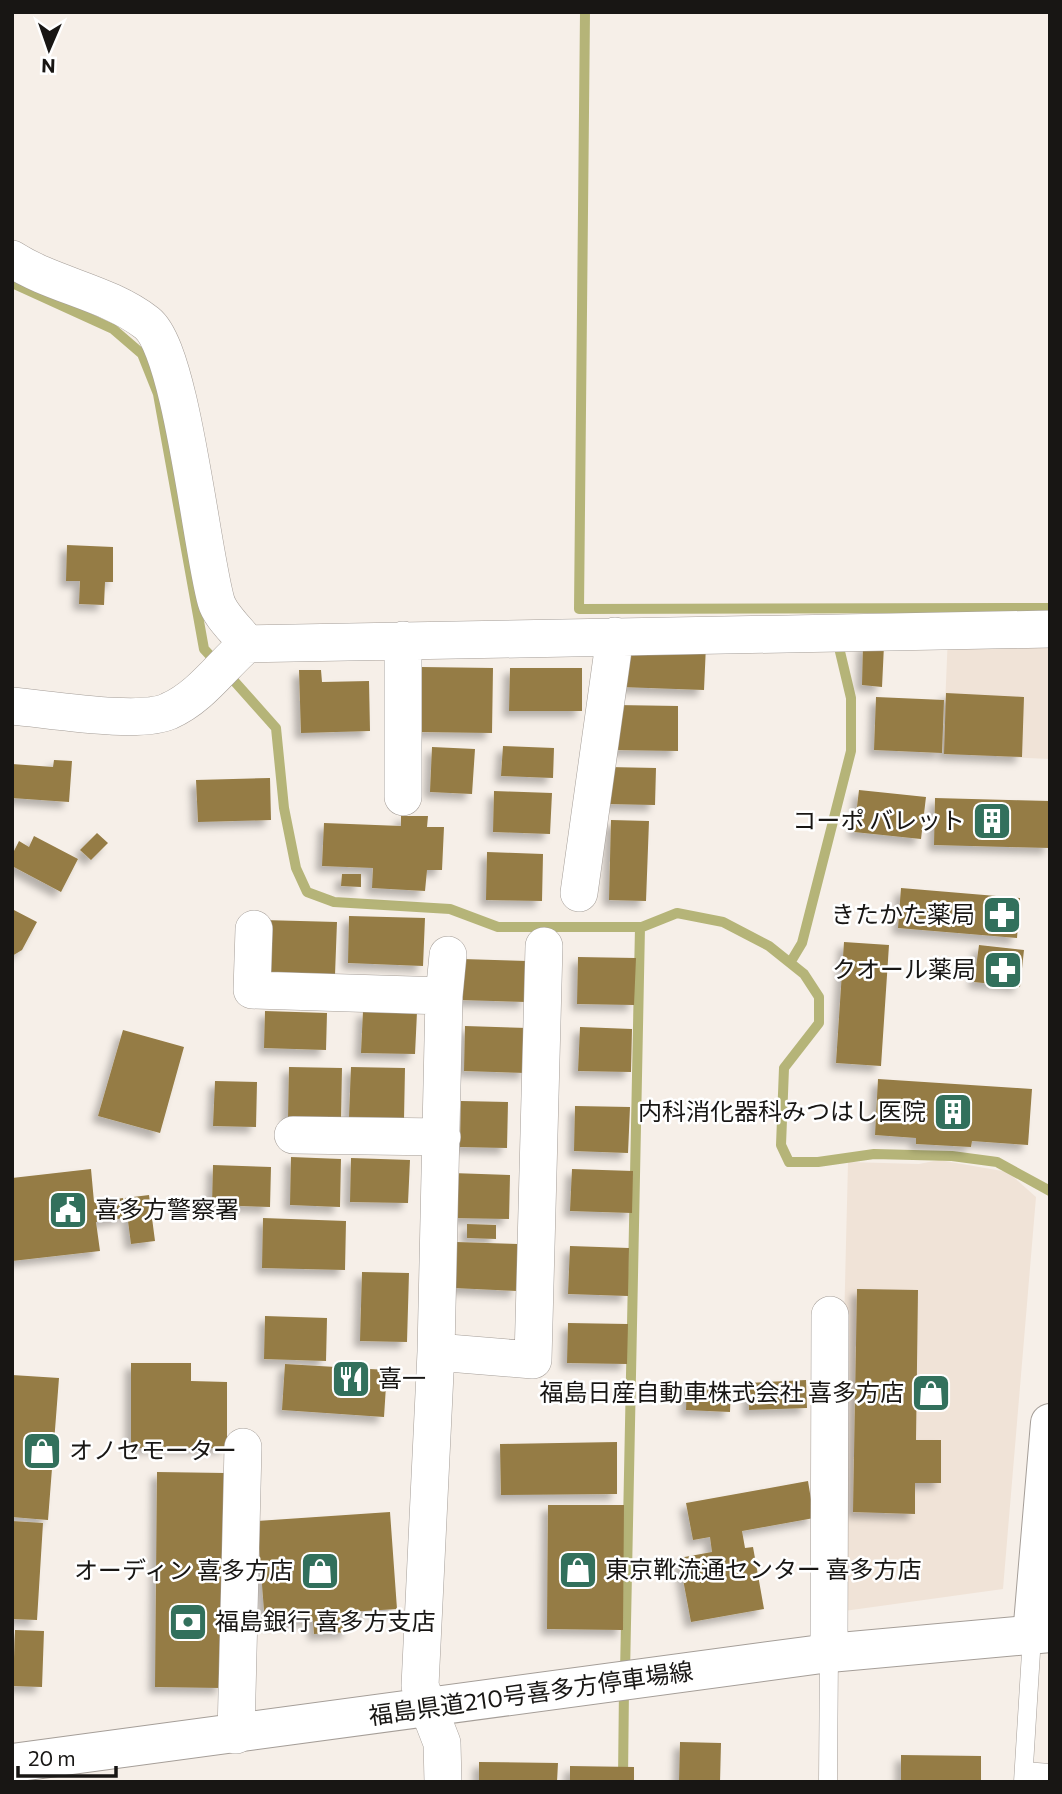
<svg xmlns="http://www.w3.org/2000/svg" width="1062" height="1794" font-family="Commissioner,'Noto Sans JP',sans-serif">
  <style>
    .built { fill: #f0e3d7 }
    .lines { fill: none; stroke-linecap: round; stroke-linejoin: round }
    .stream { stroke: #b5b478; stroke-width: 10 }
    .building { fill: #957c45; filter: url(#shadow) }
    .service-casing { stroke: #a59e98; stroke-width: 19 }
    .minor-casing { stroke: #a59e98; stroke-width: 38 }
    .tertiary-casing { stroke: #a59e98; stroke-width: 40 }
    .secondary-casing { stroke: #a59e98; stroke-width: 40 }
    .service { stroke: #fff; stroke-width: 18 }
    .minor { stroke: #fff; stroke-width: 37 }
    .tertiary { stroke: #fff; stroke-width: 38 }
    .secondary { stroke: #fff; stroke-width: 38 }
    .labels { text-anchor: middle; stroke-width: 5; stroke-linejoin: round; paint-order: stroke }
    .poi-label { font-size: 24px; fill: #181614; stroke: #fff; text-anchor: end }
    .street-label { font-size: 24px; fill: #181614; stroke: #fff }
  </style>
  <defs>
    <filter id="shadow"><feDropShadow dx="-6" dy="6" stdDeviation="3.5" flood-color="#0004"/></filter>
  </defs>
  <rect width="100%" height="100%" fill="#f6efe8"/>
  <path class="built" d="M948,635L1050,639V759L943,754Z
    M939,1160L1008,1172L1036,1197L1003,1589L837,1612L848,1162L919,1164Z"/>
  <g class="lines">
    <path class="stream" d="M585,12L579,609L1050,608
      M12,283L113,329L142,354L158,394L204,649L216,662
      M227,673L276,728L284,808L296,868L307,892L334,902L450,909L498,927H642L677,913L723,922L769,946L804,974L819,997V1023L784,1068L781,1145L789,1162H818L874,1154L952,1156L997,1162L1050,1191
      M790,963L802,943L851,751V698L837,639
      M625,1673L640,927
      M623,1778L624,1688"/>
  </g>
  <path class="building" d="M67,545L113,547V582H105L104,605L79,604L80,581H66Z
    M623,642L706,645L704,690L621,687Z
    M863,644L884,645L882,687L862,685Z
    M421,667L493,668L492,733L420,732Z
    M510,668H582V711H509Z
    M299,670H321L322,682L369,681L370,731L301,733Z
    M946,693L1024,697L1022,757L944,754Z
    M876,697L944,700L942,753L874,750Z
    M616,705L678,706V751L615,750Z
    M503,746L554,748L553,778L501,776Z
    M432,747L475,749L472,794L430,792Z
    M54,760L72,761L69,802L12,798V764L53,767Z
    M608,767L656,768L655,805L607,804Z
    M270,778L271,820L198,822L196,780Z
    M859,790L926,797L921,839L854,832Z
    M494,791L552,793L550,834L493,832Z
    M935,798L1050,801V848L934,845Z
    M401,816H428L427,827H444L442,870H427L425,891L372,888L373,868L322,866L324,823L401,826Z
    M611,820L649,821L646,901L609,900Z
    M97,833L108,843L91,860L80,850Z
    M34,836L78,859L61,892L12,866V855L19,841L29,847Z
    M487,852L543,854L542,901L486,900Z
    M342,874H361V887L341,886Z
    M901,888L1020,898L1017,938L898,928Z
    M12,909L37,922L22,950L12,956Z
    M349,916L425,918L423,966L348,963Z
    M263,920L337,922L335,975L262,973Z
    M844,942L889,945L881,1066L836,1063Z
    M979,945L1024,950L1020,987L974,982Z
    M578,957L636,958L634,1005L577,1004Z
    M462,959L527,961L526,1002L461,1000Z
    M265,1011L327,1013L326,1050L264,1048Z
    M363,1011L417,1012L415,1054L361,1053Z
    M465,1026L527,1028L526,1073L464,1071Z
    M580,1027L632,1029L631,1072L578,1071Z
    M123,1030L184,1047L160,1133L98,1116Z
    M289,1067L342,1068L341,1120L288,1119Z
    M351,1067L405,1068L404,1119L349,1117Z
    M878,1079L1032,1089L1028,1145L972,1141L971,1147L916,1144V1138L875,1135Z
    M215,1081L257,1082L256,1127L213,1126Z
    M461,1101L508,1102L507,1148L460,1147Z
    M575,1106L630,1107L628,1153L574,1151Z
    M291,1157L341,1159L340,1207L290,1205Z
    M351,1158L410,1160L408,1203L350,1202Z
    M213,1165L271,1167L270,1207L212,1205Z
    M91,1169L94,1202L123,1198L125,1218L96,1222L100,1251L12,1261V1178Z
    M572,1169L633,1171L632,1213L570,1211Z
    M452,1173L510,1175L509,1219L451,1218Z
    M149,1195L155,1241L131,1244L125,1198Z
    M263,1218L346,1221L345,1270L262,1268Z
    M467,1224L496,1225V1239L467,1238Z
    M456,1242L518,1244L517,1291L454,1288Z
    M570,1246L629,1248L628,1296L568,1294Z
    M362,1272L409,1273L407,1342L360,1341Z
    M857,1289L918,1290L916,1440H941V1483H915V1514L853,1512Z
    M265,1316L327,1318L326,1361L264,1359Z
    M568,1323L628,1324L627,1364L567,1363Z
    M131,1363H191V1381L227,1382V1448H131Z
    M285,1364L387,1370L384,1417L282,1410Z
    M12,1375L59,1378L48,1520L12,1517Z
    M806,1380L807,1408L749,1410L748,1383Z
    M687,1385L731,1386L730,1412L686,1410Z
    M617,1442V1494L501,1495L500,1444Z
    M157,1472L225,1473L222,1688L155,1687Z
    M808,1481L814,1518L742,1531L745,1548L753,1547L764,1609L691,1622L679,1558L712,1552L710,1537L693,1540L686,1503Z
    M548,1505H624L623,1630L547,1629Z
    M390,1512L397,1609L348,1612L349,1632L314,1634L313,1620L265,1623L257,1521Z
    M12,1521L43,1523L37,1620L12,1619Z
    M15,1630L44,1631L42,1687L13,1686Z
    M680,1742L721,1743L720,1782H679Z
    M901,1755L981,1756V1782H901Z
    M479,1762L558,1763L557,1782H479Z
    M570,1766L634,1767V1782H570Z"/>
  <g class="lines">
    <g class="service-casing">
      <path id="service" d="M1024,1771L1050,1773
        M828,1782L829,1653
        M1023,1782L1032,1636"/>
    </g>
    <g class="minor-casing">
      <path id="minor" d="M12,259C54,286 107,292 147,323C182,351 201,548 216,601C220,616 238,631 247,644
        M12,706C48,709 140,725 169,711C201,697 222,665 247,644L1050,629
        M403,797V640
        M579,893L615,636
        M254,929L252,990L444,996
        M293,1135L442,1137
        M436,1352L533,1360L544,946
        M829,1653L830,1315
        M236,1735L243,1447
        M443,1782L442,1743L420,1686L436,1352L444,996L448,955"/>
    </g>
    <g class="tertiary-casing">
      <path id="tertiary" d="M1032,1636L1050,1423"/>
    </g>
    <g class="secondary-casing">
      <path id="secondary" d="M12,1763L829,1653L1050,1633"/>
    </g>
    <use href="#service" class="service"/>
    <use href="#minor" class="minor"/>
    <use href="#tertiary" class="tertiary"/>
    <use href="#secondary" class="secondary"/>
  </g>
  <defs>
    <g id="building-square" transform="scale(2.0125)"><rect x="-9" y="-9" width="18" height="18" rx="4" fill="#32705c" stroke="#fff"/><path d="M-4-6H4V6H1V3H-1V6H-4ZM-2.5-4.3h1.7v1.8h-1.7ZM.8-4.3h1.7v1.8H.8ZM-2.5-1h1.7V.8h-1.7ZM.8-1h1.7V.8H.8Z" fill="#fff"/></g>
    <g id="pharmacy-square" transform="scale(2.0125)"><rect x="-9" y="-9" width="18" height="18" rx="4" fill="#32705c" stroke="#fff"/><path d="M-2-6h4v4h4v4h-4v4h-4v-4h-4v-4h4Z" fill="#fff"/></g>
    <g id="civic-square" transform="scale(2.0125)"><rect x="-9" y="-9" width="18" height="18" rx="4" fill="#32705c" stroke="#fff"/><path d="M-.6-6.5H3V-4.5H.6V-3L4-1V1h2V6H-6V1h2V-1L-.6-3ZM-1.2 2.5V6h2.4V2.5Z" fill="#fff"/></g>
    <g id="restaurant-square" transform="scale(2.0125)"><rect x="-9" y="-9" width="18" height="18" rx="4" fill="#32705c" stroke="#fff"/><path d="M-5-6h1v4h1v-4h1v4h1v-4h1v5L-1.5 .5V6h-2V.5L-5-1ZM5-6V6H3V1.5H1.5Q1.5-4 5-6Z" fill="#fff"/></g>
    <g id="shop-square" transform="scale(2.0125)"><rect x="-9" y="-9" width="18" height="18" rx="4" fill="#32705c" stroke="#fff"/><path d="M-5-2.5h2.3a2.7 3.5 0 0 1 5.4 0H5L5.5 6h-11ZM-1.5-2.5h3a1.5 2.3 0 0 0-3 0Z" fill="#fff"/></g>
    <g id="bank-square" transform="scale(2.0125)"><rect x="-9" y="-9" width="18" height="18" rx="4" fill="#32705c" stroke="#fff"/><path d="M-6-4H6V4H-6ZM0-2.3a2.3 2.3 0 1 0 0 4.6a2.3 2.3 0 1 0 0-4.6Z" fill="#fff"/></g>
  </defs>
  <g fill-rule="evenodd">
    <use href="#building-square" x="992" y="821"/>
    <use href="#pharmacy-square" x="1002" y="915"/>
    <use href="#pharmacy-square" x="1003" y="970"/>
    <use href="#building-square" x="953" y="1112"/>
    <use href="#civic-square" x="68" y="1210"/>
    <use href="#restaurant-square" x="351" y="1379"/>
    <use href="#shop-square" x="931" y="1393"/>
    <use href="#shop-square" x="42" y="1451"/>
    <use href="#shop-square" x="578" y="1570"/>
    <use href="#shop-square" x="320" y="1571"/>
    <use href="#bank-square" x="188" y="1622"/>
  </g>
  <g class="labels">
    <g class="poi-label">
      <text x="965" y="829">コーポ バレット</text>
      <text x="975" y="923">きたかた薬局</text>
      <text x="976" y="978">クオール薬局</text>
      <text x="926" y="1120">内科消化器科みつはし医院</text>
      <text x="95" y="1218" text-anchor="start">喜多方警察署</text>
      <text x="378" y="1387" text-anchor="start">喜一</text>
      <text x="904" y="1401">福島日産自動車株式会社 喜多方店</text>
      <text x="69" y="1459" text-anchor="start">オノセモーター</text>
      <text x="605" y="1578" text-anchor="start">東京靴流通センター 喜多方店</text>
      <text x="293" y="1579">オーディン 喜多方店</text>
      <text x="215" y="1630" text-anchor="start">福島銀行 喜多方支店</text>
    </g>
    <g class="street-label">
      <text transform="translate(531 1694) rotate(-8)" y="8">福島県道210号喜多方停車場線</text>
    </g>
  </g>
  <rect width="1062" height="1794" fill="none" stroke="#181614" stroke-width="28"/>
  <g transform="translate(49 49) rotate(182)" stroke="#ffffff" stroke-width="5" paint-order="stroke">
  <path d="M0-5L12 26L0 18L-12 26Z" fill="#181614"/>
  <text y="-10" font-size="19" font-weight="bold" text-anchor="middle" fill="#181614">N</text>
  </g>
  <path d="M18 1766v10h98v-10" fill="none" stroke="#181614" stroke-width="3.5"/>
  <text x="28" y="1766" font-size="21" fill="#181614" stroke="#ffffff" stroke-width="5" paint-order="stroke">20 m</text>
</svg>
